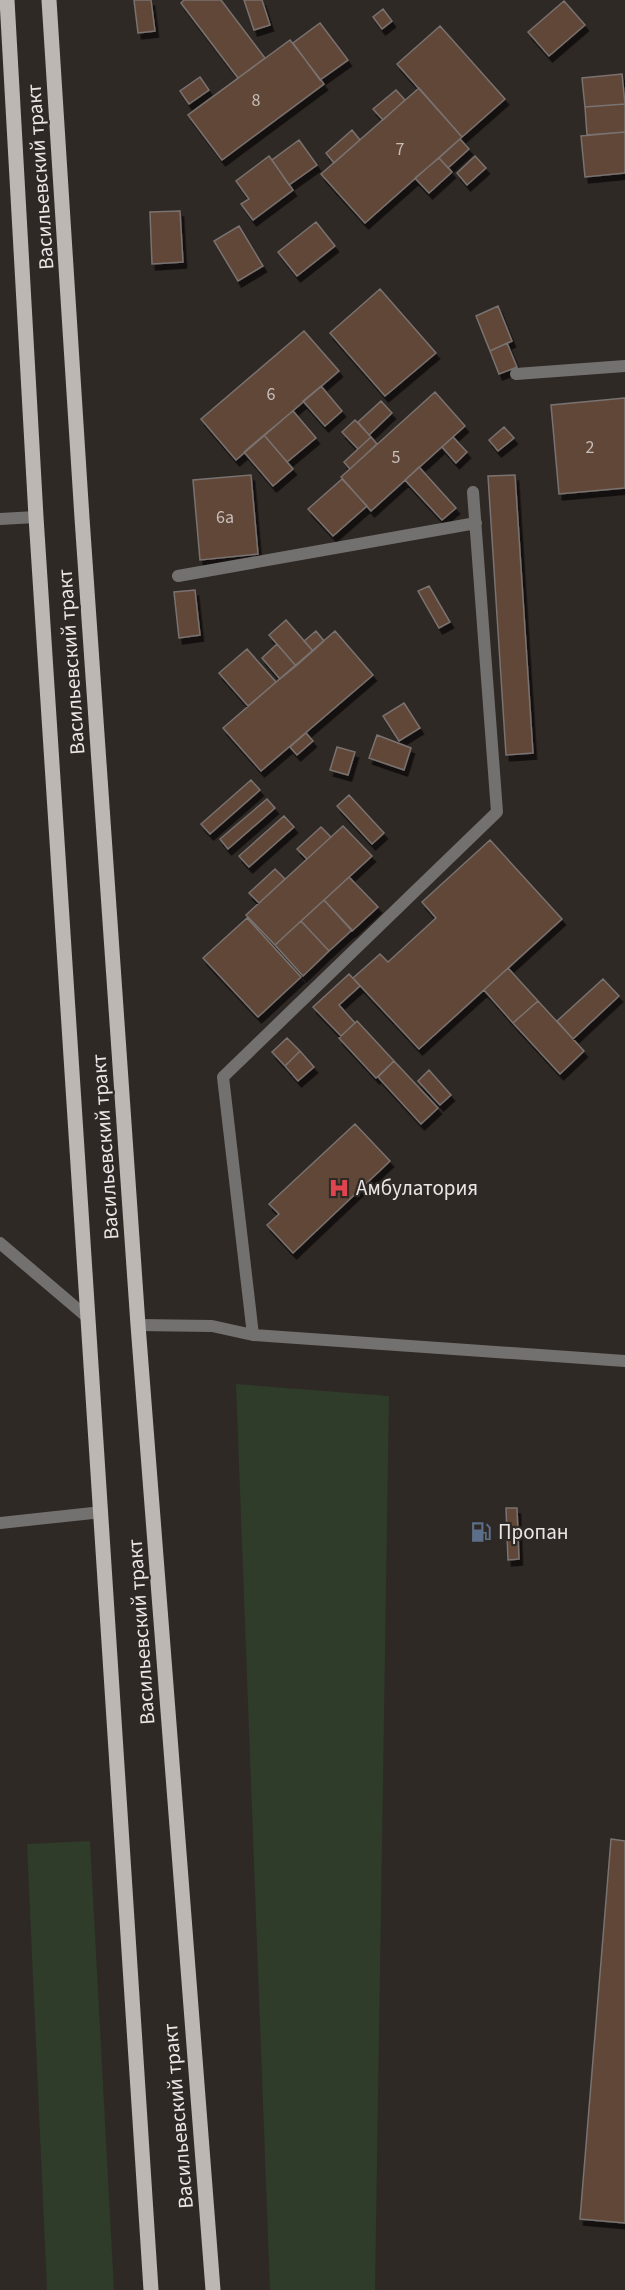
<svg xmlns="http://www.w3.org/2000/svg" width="625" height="2290" font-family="'Source Sans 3',sans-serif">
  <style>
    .green { fill: #2e3c29 }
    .building { fill: #614638; stroke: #79726f; stroke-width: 1.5; filter: url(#shadow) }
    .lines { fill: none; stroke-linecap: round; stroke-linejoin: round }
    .street { stroke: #73716f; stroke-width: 12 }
    .primary { stroke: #bcb7b3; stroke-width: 15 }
    .labels { text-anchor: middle; stroke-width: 4.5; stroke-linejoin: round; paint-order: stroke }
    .number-label { font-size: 18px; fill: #c8beba }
    .street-label { font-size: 21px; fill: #eae6e5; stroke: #2f2926 }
    .poi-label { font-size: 21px; fill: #eae6e5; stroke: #2f2926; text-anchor: start }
  </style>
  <defs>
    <filter id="shadow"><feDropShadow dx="3.5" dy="6" stdDeviation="0" flood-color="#0009"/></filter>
  </defs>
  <rect width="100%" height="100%" fill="#2f2926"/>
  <path class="green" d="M236,1384L389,1396L375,2290H270Z
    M90,1841L114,2290H47L27,1844Z"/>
  <path class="building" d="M134,0H151L155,31L138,33Z
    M184,0H221L265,58L238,78L181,3Z
    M244,0H262L270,25L254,30Z
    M564,1L585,25L549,56L528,32Z
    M383,9L392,21L382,29L373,17Z
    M320,23L348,60L320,80L293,43Z
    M440,26L505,99L462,137L397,64Z
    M290,40L324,84L222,160L188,115Z
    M622,74L625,104L585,107L582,78Z
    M200,77L209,90L189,104L180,91Z
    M419,88L462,137L365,223L321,174Z
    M396,90L405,100L383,120L373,109Z
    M625,104V132L587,135L585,107Z
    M352,130L360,140L334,163L326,153Z
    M625,132V173L585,177L581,136Z
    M460,139L469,149L448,168L439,158Z
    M299,140L317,165L289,185L272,160Z
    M269,156L293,190L253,220L241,204L249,199L236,181Z
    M475,156L486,168L467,185L457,173Z
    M439,158L452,172L429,193L415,178Z
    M180,211L183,262L152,264L150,212Z
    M316,222L335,246L297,276L278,252Z
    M239,226L263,266L238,281L214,241Z
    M380,289L436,353L385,396L330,333Z
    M498,306L512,341L490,351L476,316Z
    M304,331L339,371L236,460L201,419Z
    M507,343L517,367L499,374L490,351Z
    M321,386L342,411L325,426L303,401Z
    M435,392L465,426L371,511L341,477Z
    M625,398V488L559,494L551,405Z
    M381,401L392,413L369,435L358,422Z
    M293,411L316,438L287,462L264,435Z
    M355,420L371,437L358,449L342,432Z
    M504,427L514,438L498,451L489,440Z
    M264,435L293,469L273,486L244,452Z
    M371,437L377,444L350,469L344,462Z
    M453,437L467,452L456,463L442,447Z
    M419,467L456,508L442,520L405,480Z
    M251,475L258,554L200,560L193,480Z
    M515,475L533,753L506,755L488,476Z
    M342,479L367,506L333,536L308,509Z
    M429,586L450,622L439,628L418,591Z
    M195,590L200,635L179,638L174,592Z
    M286,620L313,651L296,666L269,635Z
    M316,631L324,641L313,651L304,641Z
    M335,631L373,675L261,771L223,728Z
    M277,644L296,666L280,679L262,658Z
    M247,649L276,682L248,706L219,673Z
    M404,703L420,728L399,741L383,716Z
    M306,733L313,741L297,755L290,747Z
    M377,735L411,748L404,770L369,758Z
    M337,747L355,752L348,775L330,770Z
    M251,780L260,790L210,834L201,824Z
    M349,795L384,833L372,844L337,806Z
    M267,799L275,808L228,849L220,839Z
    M284,816L294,827L249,867L239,856Z
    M343,826L372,856L275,945L246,915Z
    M321,827L331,837L307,859L297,849Z
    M490,840L562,919L419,1049L353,978L380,954L388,962L436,918L422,902Z
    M275,869L285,879L259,903L249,893Z
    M349,877L378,907L352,931L324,900Z
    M324,900L352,930L329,951L301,921Z
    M247,918L301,977L258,1017L203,958Z
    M301,921L329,951L303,976L275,945Z
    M508,968L538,1001L513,1023L484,990Z
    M349,974L360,986L339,1005L355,1023L341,1036L313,1007Z
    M603,979L619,996L573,1039L557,1021Z
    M538,1001L584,1051L560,1074L513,1023Z
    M357,1021L394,1061L376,1078L339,1038Z
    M287,1038L300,1051L285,1066L272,1052Z
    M300,1051L314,1067L298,1081L285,1066Z
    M394,1061L438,1108L421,1124L378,1077Z
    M429,1070L451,1095L440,1105L418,1081Z
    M355,1124L390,1161L293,1253L267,1225L279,1214L269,1204Z
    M506,1508H517L519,1559L508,1560Z
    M611,1839L625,1841V2223L580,2219Z"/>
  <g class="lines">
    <path class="street" d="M516,374L625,366
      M0,519L36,517
      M178,576L476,523
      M0,1243L87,1317
      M138,1325L212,1326L253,1335L625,1361
      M253,1335L223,1077L497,812L473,492
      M0,1523L102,1512"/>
    <path class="primary" d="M7,0L36,517L151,2290
      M49,0L82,518L138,1325L213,2290"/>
  </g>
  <defs>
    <g id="hospital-bare" transform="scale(1.62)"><path d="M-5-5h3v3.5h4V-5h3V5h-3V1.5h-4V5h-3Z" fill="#e0444e" stroke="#2f2926" stroke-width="2.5" paint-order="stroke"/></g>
    <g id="fuel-bare" transform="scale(1.62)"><path d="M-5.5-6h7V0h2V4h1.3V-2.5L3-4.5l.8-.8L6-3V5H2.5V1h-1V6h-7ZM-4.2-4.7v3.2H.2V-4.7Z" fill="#5c6f8a" stroke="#2f2926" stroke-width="2.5" paint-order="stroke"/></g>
  </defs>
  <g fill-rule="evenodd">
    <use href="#hospital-bare" x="339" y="1188"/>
    <use href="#fuel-bare" x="481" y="1532"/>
  </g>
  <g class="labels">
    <g class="number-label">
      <text x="256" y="106">8</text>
      <text x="400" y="155">7</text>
      <text x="271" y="400">6</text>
      <text x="590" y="453">2</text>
      <text x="396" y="463">5</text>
      <text x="225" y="523">6а</text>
    </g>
    <g class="street-label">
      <text transform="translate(40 177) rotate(-94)" y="7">Васильевский тракт</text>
      <text transform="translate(71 662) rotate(-94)" y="7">Васильевский тракт</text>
      <text transform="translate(105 1147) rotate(-94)" y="7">Васильевский тракт</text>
      <text transform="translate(141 1632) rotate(-94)" y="7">Васильевский тракт</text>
      <text transform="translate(178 2116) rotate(-95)" y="7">Васильевский тракт</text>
    </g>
    <g class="poi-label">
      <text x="356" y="1195">Амбулатория</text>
      <text x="498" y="1539">Пропан</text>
    </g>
  </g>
</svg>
